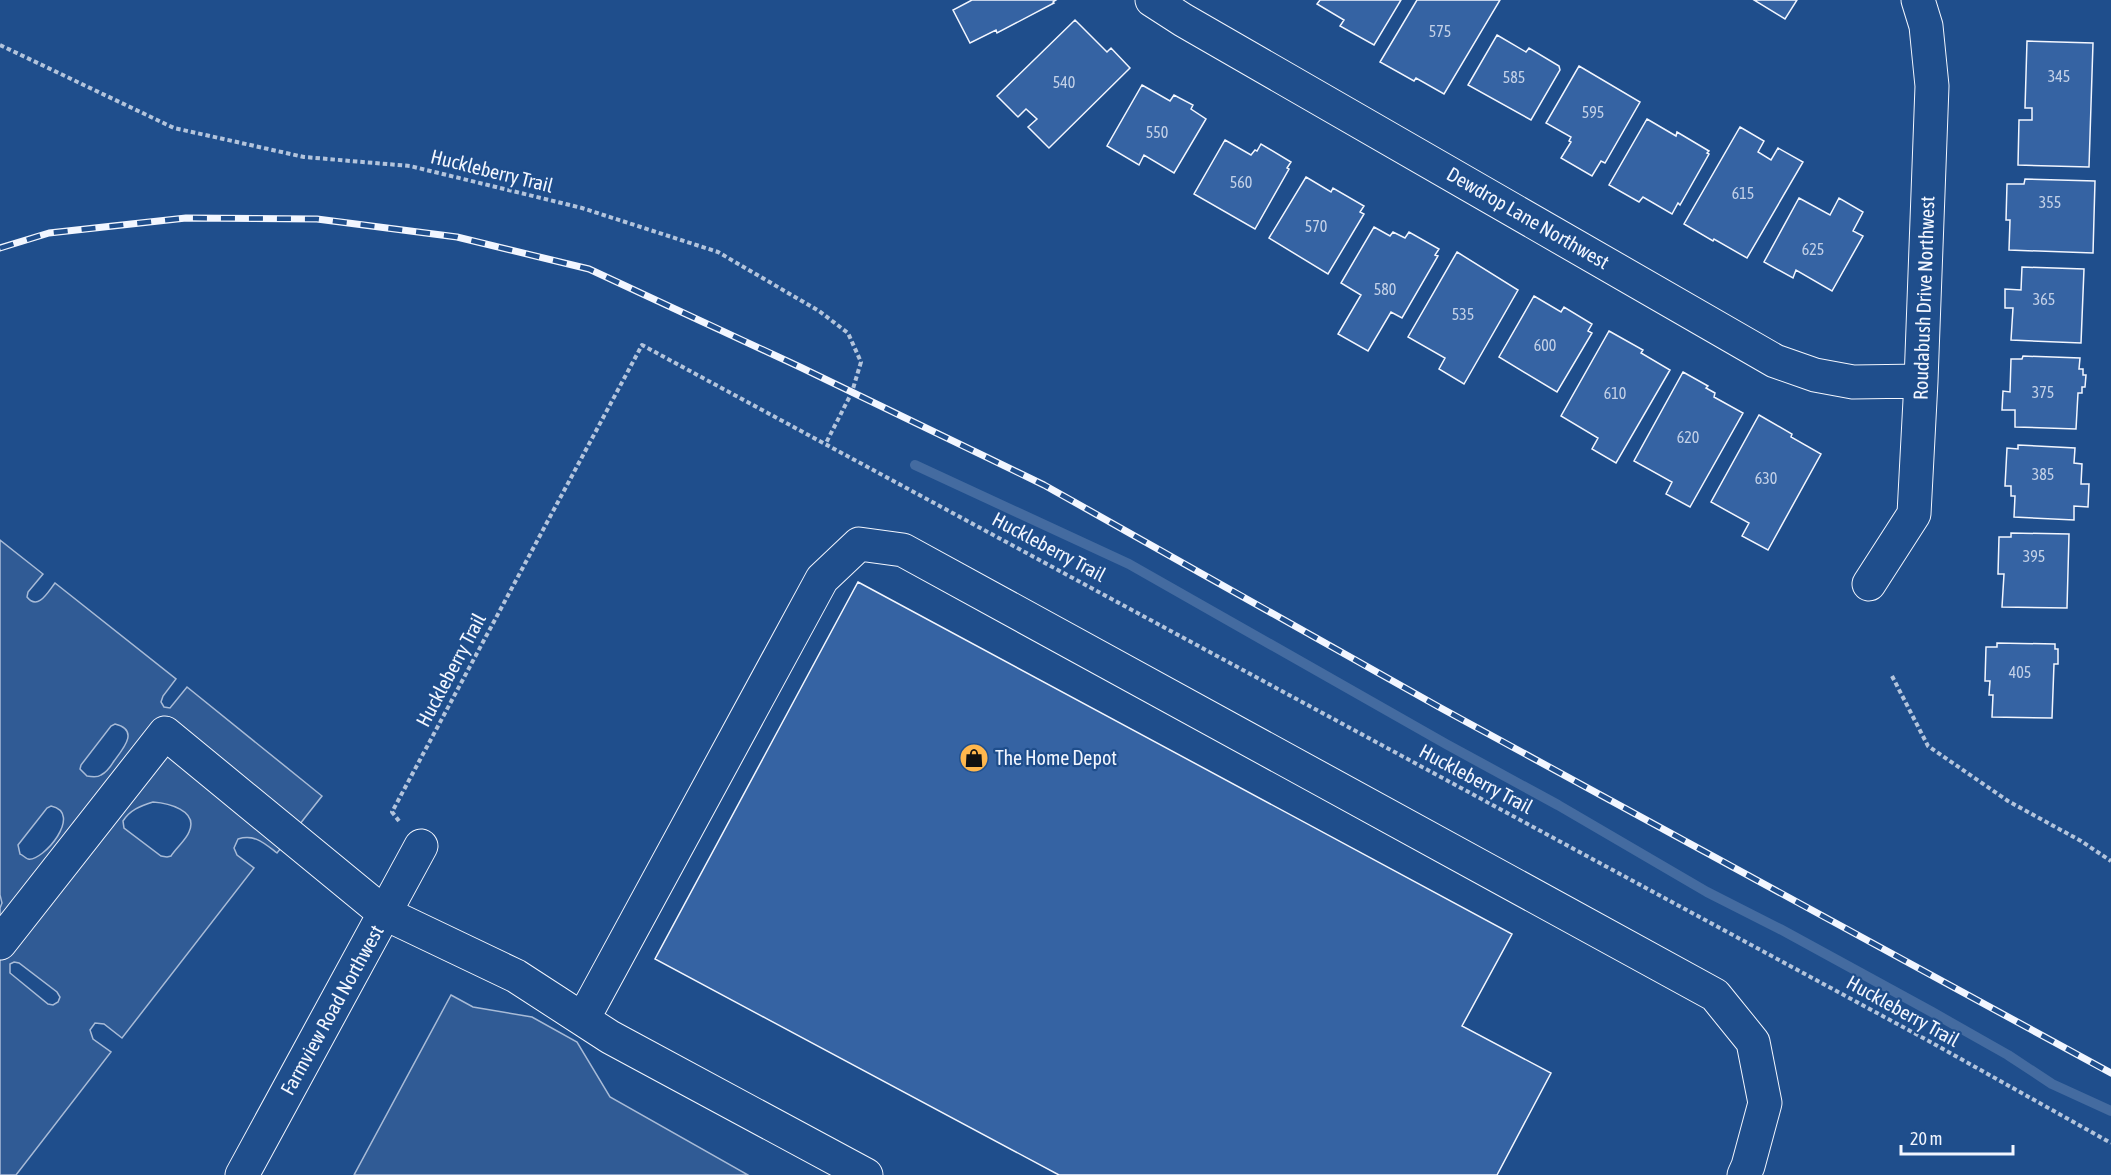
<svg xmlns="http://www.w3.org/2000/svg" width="2111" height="1175" font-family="'Asap Condensed',sans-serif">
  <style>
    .pitch { fill: #305b95; stroke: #a8bbd7; stroke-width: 1.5; fill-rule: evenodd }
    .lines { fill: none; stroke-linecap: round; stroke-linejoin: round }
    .stream { stroke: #446ba0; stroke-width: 10 }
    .building { fill: #3563a3; stroke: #f2f6ff; stroke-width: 1.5 }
    .minor-casing { stroke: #f2f6ff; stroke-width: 35 }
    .path { stroke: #b3c4dc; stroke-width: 4; stroke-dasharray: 4.5 3; stroke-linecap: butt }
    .minor { stroke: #1f4e8c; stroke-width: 33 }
    .rail-casing { stroke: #f2f6ff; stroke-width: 7 }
    .rail { stroke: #1f4e8c; stroke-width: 4.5; stroke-dasharray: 14; stroke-linecap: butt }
    .labels { text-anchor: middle; stroke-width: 4.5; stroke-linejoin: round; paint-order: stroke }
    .number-label { font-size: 16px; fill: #c3d1e8 }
    .street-label { font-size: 20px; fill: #f2f6ff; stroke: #1f4e8c }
    .poi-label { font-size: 20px; fill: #f2f6ff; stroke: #1f4e8c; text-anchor: start }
  </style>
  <rect width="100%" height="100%" fill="#1f4e8c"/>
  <path class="pitch" d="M0,540L43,574L28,592L27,597C38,611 48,592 55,583L176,679L163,696L161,702L164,707L170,708L187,687L322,796L277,853C264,843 255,834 238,839L234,848L237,855L254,868L122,1038L104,1024L95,1023L90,1030L93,1039L111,1052L16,1175H0V908L2,903L0,895ZM115,724C140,730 123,749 114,761C111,766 107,772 101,775C97,778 92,777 87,776L80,769L81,765L111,726ZM153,802C167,803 199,810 189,832C186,840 176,848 171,856L167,857L161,856L124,828L123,821C130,810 140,806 153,802ZM51,806C84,813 43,862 28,859C27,859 21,854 20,854L18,845L47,808ZM14,962L19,963L57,992L60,997L58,1002L53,1005L48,1004L10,973V964Z
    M451,995L473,1007L532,1017L577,1042L610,1097L748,1175H354Z"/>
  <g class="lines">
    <path class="stream" d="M915,465L1129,564L1446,744L1558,805L1707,892L1780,929L1932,1012L2008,1055L2052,1084L2111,1111"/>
  </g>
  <path class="building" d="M972,0H1056L1053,2L1054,3L997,33L996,30L970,43L953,10Z
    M1320,0H1401L1374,45L1340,26L1344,20L1317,4Z
    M1417,0H1500L1444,94L1416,78L1414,81L1380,62Z
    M1754,0H1797L1785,19Z
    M1075,20L1107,52L1111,48L1130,68L1049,148L1028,127L1037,119L1026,109L1018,117L997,96Z
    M1497,35L1526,52L1529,48L1559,66L1560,70L1531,120L1468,85Z
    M2027,41L2093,43L2089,167L2018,165L2019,120H2032V108H2025Z
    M1579,66L1640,102L1605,163L1601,161L1592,176L1561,158L1571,142L1569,141L1571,137L1546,123Z
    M1142,85L1170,101L1174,95L1193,105L1191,109L1206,119L1174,173L1144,155L1139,165L1107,146Z
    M1647,119L1676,136L1677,132L1709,151L1707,153L1709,154L1680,205L1678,203L1672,214L1643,197L1639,202L1609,185Z
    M1740,127L1764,141L1758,152L1771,160L1778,148L1803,162L1747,258L1714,239L1713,241L1684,224Z
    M1225,140L1251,155L1255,150L1257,151L1261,144L1291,162L1287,168L1289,169L1255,229L1194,194Z
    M1306,177L1331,192L1333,188L1364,206L1360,212L1364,214L1328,274L1269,238Z
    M2025,179L2095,181L2093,253L2009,250L2010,220H2006L2007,184H2024Z
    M1799,198L1830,215L1839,198L1863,212L1853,231L1863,236L1832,291L1796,270L1793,278L1764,262Z
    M1374,227L1390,236L1393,232L1405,238L1409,232L1439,249L1435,255L1438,256L1402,318L1391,312L1368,351L1338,334L1361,295L1341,283Z
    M1457,252L1518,290L1464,384L1439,369L1445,358L1408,337Z
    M2022,267L2084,269L2081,343L2011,340L2013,308H2005V289L2021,290Z
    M1534,296L1561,312L1564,307L1592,324L1588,331L1592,333L1557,392L1499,357Z
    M1609,331L1643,350L1641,353L1670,370L1616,463L1592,449L1598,438L1561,416Z
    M2023,356L2080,358L2079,369H2083V375H2086L2085,387H2082V393H2078L2076,429L2015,427V410H2002L2003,391L2010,392L2011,359H2022Z
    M1683,372L1708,386L1706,388L1715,393L1714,397L1743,413L1690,507L1666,494L1672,482L1634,461Z
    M1759,415L1792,434L1791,437L1821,454L1768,550L1742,536L1749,523L1711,502Z
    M2018,445L2075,448L2074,463L2082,464L2081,484H2089L2088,507L2074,506V520L2014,517L2015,496H2011V486H2005L2007,448L2018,449Z
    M2011,533L2069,534L2067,608L2002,607L2004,574H1998L1999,537H2011Z
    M858,582L1512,934L1462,1026L1551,1073L1497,1175H1059L655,959Z
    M1997,643L2055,644V649H2058V664H2054L2052,718L1992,717L1993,695H1989L1990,681H1985L1986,647H1997Z"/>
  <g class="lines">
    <g class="minor-casing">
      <path id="minor" d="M1152,0L1183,20L1775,361L1815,375L1853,382L1921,381
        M1869,584L1914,514L1921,381L1932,86L1926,26L1918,0
        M0,943L165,733L384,913L516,976L610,1037L866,1175
        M583,1019L822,579L859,544L903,550L1715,995L1753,1042L1765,1103L1748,1166L1744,1175
        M242,1175L421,846"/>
    </g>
    <path class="path" d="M0,45L174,128L304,157L410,166L582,208L718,252L819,311L848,333L861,362L852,392L826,443
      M1892,676L1928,746L2008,801L2081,841L2111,861
      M399,821L392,812L642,345L1927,1040L2111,1143"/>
    <use href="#minor" class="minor"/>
    <g class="rail-casing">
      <path id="rail" d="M0,248L49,233L186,218L317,219L457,237L589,269L800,367L1044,485L1439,707L2111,1073"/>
    </g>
    <use href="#rail" class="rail"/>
  </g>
  <defs>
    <g id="shop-disc" transform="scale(1.5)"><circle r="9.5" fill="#ffb74d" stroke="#1f4e8c"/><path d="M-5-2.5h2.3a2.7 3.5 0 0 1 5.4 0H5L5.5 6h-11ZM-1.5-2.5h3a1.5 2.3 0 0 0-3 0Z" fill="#111"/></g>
  </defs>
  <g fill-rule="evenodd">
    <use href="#shop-disc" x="974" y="758"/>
  </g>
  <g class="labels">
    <g class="number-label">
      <text x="1440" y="37">575</text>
      <text x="2059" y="82">345</text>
      <text x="1514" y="83">585</text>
      <text x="1064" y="88">540</text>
      <text x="1593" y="118">595</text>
      <text x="1157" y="138">550</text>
      <text x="1241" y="188">560</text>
      <text x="1743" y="199">615</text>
      <text x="2050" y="208">355</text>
      <text x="1316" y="232">570</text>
      <text x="1813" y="255">625</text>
      <text x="1385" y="295">580</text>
      <text x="2044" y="305">365</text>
      <text x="1463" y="320">535</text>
      <text x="1545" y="351">600</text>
      <text x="2043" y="398">375</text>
      <text x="1615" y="399">610</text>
      <text x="1688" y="443">620</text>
      <text x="2043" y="480">385</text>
      <text x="1766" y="484">630</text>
      <text x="2034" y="562">395</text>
      <text x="2020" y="678">405</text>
    </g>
    <g class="street-label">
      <text transform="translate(492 171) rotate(14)" y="7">Huckleberry Trail</text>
      <text transform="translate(1528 218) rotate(30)" y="7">Dewdrop Lane Northwest</text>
      <text transform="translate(1924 298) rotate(-88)" y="7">Roudabush Drive Northwest</text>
      <text transform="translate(1049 547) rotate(28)" y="7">Huckleberry Trail</text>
      <text transform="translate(451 670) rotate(-62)" y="7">Huckleberry Trail</text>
      <text transform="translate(1476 779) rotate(28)" y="7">Huckleberry Trail</text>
      <text transform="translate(332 1010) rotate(-61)" y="7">Farmview Road Northwest</text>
      <text transform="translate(1903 1011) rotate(29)" y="7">Huckleberry Trail</text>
    </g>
    <g class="poi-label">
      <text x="995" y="765">The Home Depot</text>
    </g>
  </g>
  <path d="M1901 1145v9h112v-9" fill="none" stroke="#f2f6ff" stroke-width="3"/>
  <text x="1910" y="1145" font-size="18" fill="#f2f6ff" stroke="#1f4e8c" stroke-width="4.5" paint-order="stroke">20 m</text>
</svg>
